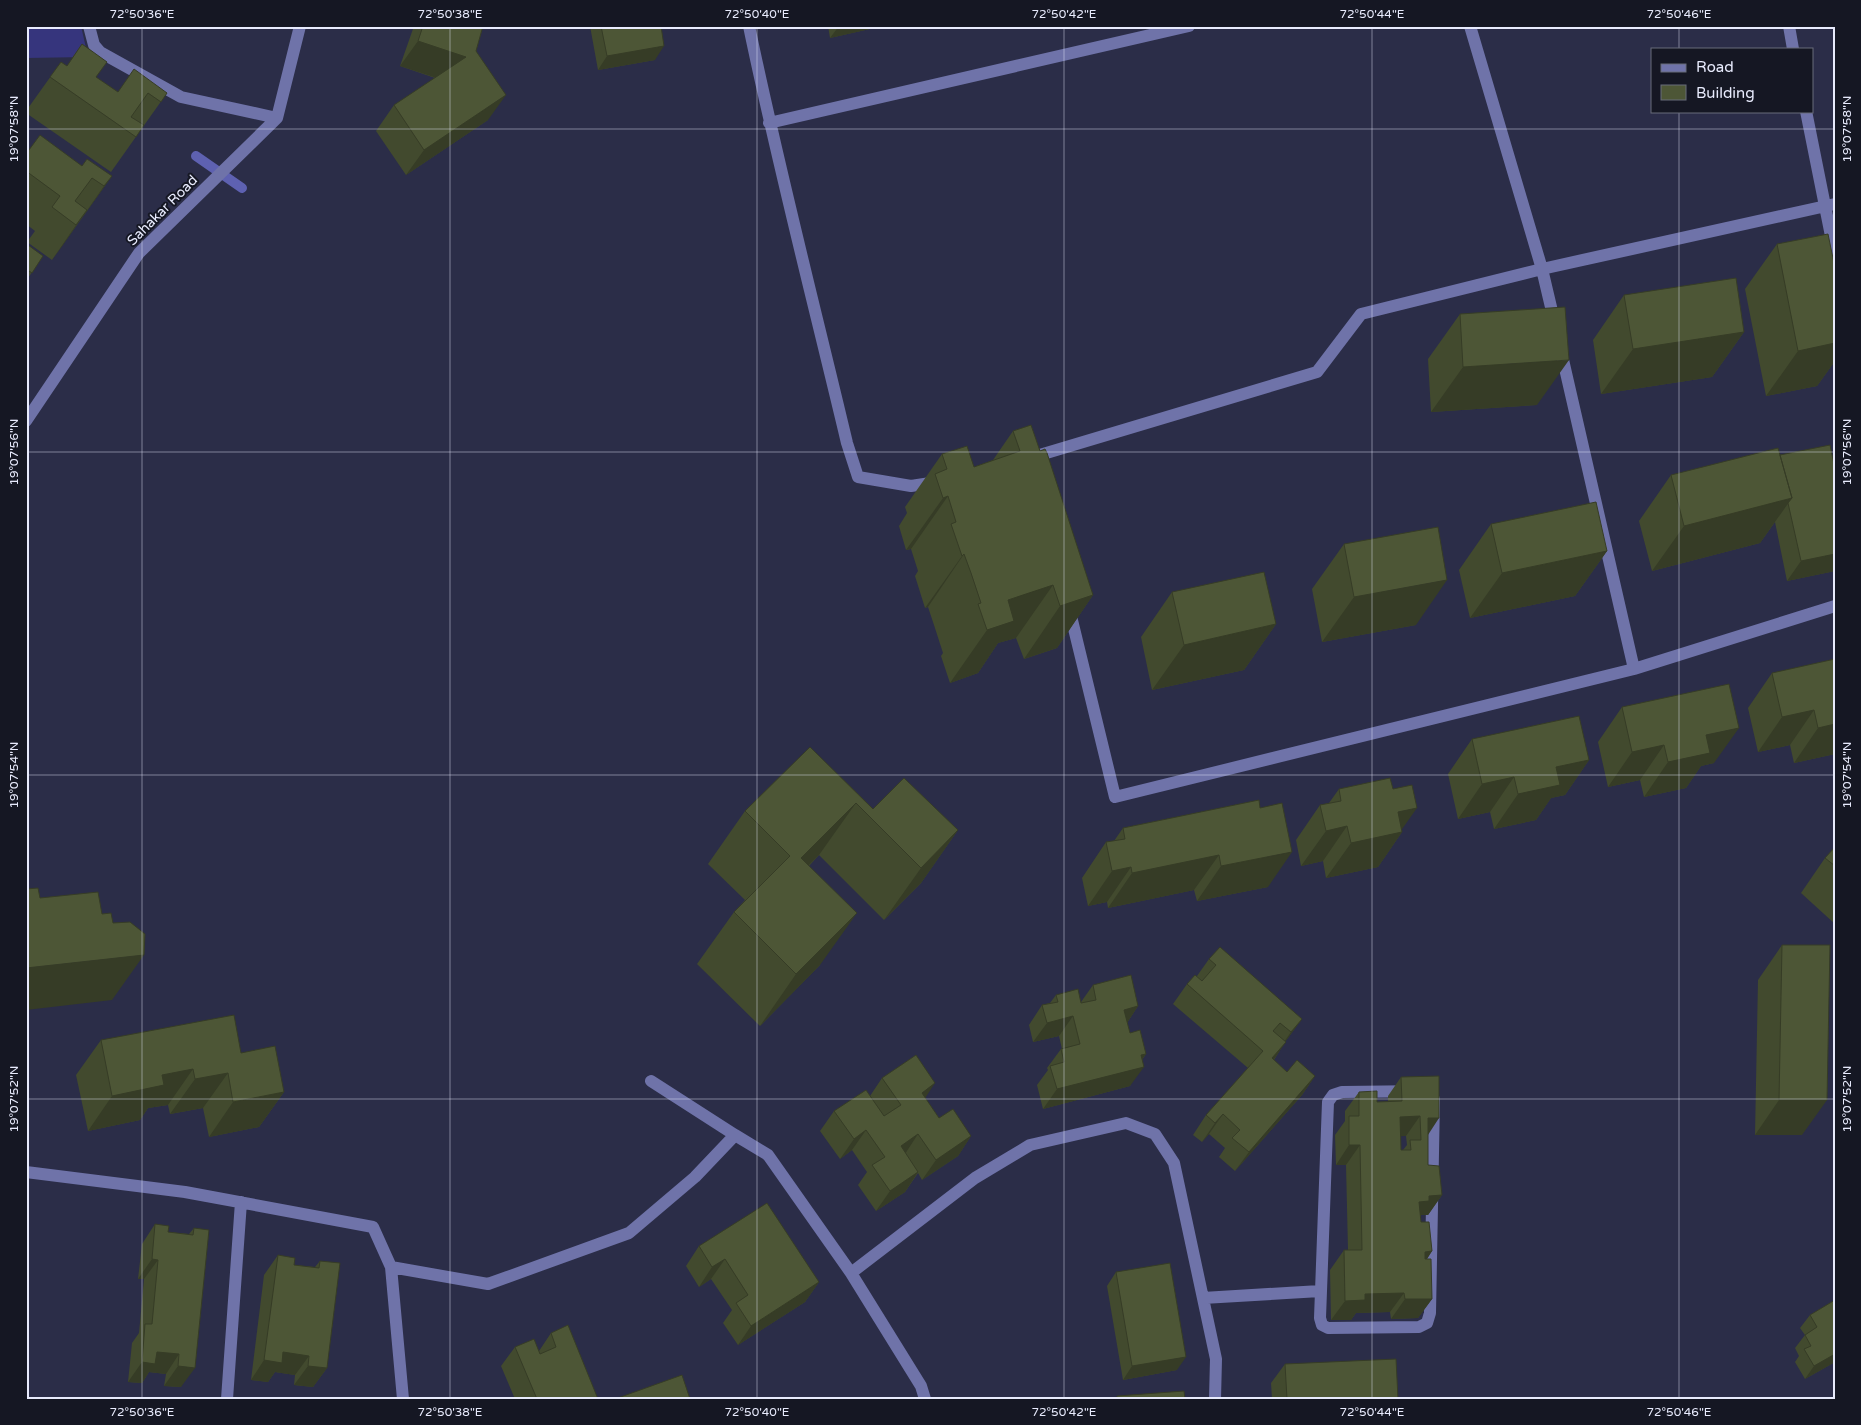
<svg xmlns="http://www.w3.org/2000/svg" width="1861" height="1425" font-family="'Varela Round',sans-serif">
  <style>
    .green { fill: #36357d }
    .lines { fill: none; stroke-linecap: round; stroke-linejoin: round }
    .stream { stroke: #5e61b1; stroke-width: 10 }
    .minor { stroke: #6f73a9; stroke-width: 12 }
    .wall { fill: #424a2e; fill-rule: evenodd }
    .shaded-wall { fill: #363c26 }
    .building { fill: #4d5636; stroke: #363c26; fill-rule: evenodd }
    .ticks { fill: none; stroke: #e8ebfd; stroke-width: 1; stroke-opacity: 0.45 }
    .labels { text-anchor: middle; stroke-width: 4; stroke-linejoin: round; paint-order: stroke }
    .street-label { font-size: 14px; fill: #e8ebfd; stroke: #151723 }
    .neatline { fill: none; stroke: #e8ebfd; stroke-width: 2 }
    .ticks-label { font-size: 12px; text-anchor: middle; fill: #e8ebfd }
  </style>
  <rect width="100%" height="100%" fill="#2b2d48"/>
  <path class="green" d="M26,26H81L88,57L26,58Z"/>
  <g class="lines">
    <path class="stream" d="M196,156L242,188"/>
    <path class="minor" d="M89,26L94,45L100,52L181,97L277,118
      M749,26C778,166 814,304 847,443L858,477L911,486L937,482
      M1470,26L1542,269L1555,324
      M1789,26L1793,49
      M1806,111L1835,256
      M769,123L1189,26
      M1561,351L1634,669
      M26,421L139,253L277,118L300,26
      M1033,457L1317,372L1361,314L1542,269L1835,204
      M1069,608L1115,797L1634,669L1835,606
      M651,1081L735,1135
      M1426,1091L1432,1093L1434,1100L1430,1313L1427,1323L1419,1327L1328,1328L1322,1325L1320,1318L1328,1102L1333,1095L1342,1092Z
      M26,1172L185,1192L373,1227L391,1267L488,1284L629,1233L695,1177L735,1135L768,1155L851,1273L921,1386L925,1399
      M391,1267L403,1399
      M851,1273L975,1178L1030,1145L1126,1123L1155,1134L1174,1163L1216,1359L1215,1399
      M1203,1298L1320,1291
      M227,1399L241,1202"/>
  </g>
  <path class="wall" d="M414,26H483L476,51L488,120L406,175L376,131L394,105L435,78L400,66Z
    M590,26H661L655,60L598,70Z
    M828,26H883L830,38Z
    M61,62L67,66L96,77L117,92L167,93L111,172L26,113V111Z
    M26,154L82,166L112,176L52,260L27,242L35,231L26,224Z
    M1777,244L1835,268V361L1817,386L1766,396L1745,289Z
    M26,248L43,256L26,281Z
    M1624,295L1744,332L1712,377L1601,394L1593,340Z
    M1460,314L1537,405L1431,412L1428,359Z
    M1013,431L1040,451L1093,595L1057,648L1024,659L1016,638L998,643L978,673L950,683L941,656L943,653L934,625L928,607L925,608L915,576L918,571L911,549L906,550L899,526L907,513L905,507L942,454L974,467L993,460Z
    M1780,455L1835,571L1787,581L1775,522L1760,543L1652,571L1639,521L1671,475Z
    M1491,524L1607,551L1575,596L1470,618L1459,570Z
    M1344,544L1416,625L1322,642L1312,589Z
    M1172,592L1276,624L1244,670L1152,690L1141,637Z
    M1835,659V754L1794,763L1790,745L1758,752L1748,708L1772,673Z
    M1622,707L1714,763L1701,766L1686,788L1644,797L1640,780L1608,787L1598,742Z
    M1472,739L1589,760L1565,795L1551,798L1536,820L1494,829L1490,812L1458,819L1448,774Z
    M810,747L873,809L958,830L921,883L884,920L819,855L809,866L820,965L760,1026L697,964L734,912L745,900L708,864L745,811Z
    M1339,789L1402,830V832L1378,867L1326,878L1323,861L1301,866L1296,840L1320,805L1329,803Z
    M1259,800L1268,887L1197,901L1194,890L1108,908L1107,902L1088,906L1082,878L1106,842L1114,841L1123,828Z
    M1835,847V924L1801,893L1825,858Z
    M1782,945L1802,1135H1755L1758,980Z
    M1209,959L1302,1019L1285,1042L1274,1060L1287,1072L1315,1076L1302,1095L1235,1171L1219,1157L1225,1148L1209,1134L1202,1142L1193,1135L1206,1115L1248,1068L1173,1004L1187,984L1197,976Z
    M1093,985L1138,1006L1127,1023L1130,1033L1146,1054L1142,1060L1130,1086L1043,1109L1037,1085L1048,1070L1047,1068L1061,1049H1062L1059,1036L1033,1042L1029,1025L1042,1005L1050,1003L1056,995L1081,1002Z
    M101,1040L241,1053L284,1092L259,1127L209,1137L203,1108L170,1114L168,1105L148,1108L140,1120L88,1131L76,1075Z
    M1401,1077L1428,1134V1165L1442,1195L1428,1215H1421V1222L1432,1251L1427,1259L1432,1299L1418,1318L1391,1319L1390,1312L1356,1313L1351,1320H1331L1330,1270L1344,1250H1348L1346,1165H1336L1335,1135L1345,1121V1111L1359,1092L1377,1102H1388V1096ZM1401,1136H1406L1407,1145L1403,1150H1401Z
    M882,1078L925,1098L939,1118L971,1136L958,1156L922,1180L918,1173L905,1192L876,1211L858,1185L867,1172L852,1150L840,1159L820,1131L834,1111L870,1096Z
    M155,1224L168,1232L189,1234L194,1228L181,1387L164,1386L166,1374L149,1372L142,1383L128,1382L132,1343L139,1333L144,1279H138L142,1244Z
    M699,1246L819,1282L805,1302L738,1345L723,1323L732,1310L711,1279L699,1287L686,1266Z
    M278,1255L294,1265L315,1267L320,1261L327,1368L313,1387L294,1385L295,1375L275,1372L268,1382L251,1380L264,1275Z
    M1116,1272L1177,1370L1123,1380L1107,1286Z
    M1835,1300V1362L1805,1379L1795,1362L1799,1356L1795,1348L1805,1335L1800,1328L1810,1315Z
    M551,1333L598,1399H515L501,1366L515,1347L539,1351Z
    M1285,1364L1398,1399H1272L1271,1383Z"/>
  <path class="shaded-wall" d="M839,26H883L830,38Z
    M418,41L466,57L449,82L400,66Z
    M664,46L655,60L598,70L607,56Z
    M506,95L488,120L406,175L424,150Z
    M112,176L87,211L79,222L104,186Z
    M87,210L63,245L52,260L76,225Z
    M1744,332L1712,377L1601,394L1633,349Z
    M1835,343V361L1817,386L1766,396L1798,351Z
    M1569,360L1537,405L1431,412L1463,367Z
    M948,496L911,549L906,550L943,498Z
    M1792,498L1760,543L1652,571L1684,526Z
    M1607,551L1575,596L1470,618L1502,573Z
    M964,554L928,607L925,608L962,556Z
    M1835,554V571L1787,581L1801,561Z
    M1447,580L1416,625L1322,642L1354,597Z
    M1053,585L1016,638L998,643L978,673L950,683L1008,600Z
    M1093,595L1057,648L1024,659L1060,606Z
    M1276,624L1244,670L1152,690L1184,645Z
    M1814,710L1790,745L1758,752L1782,717Z
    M1835,724V754L1794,763L1818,728Z
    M1739,728L1714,763L1701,766L1686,788L1644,797L1668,762L1706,735Z
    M1664,745L1640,780L1608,787L1632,752Z
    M1589,760L1565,795L1551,798L1536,820L1494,829L1518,794L1556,767Z
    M1514,777L1490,812L1458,819L1482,784Z
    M856,803L819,855L764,910L801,858Z
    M1417,808L1400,832H1402L1378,867L1326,878L1351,843L1398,812Z
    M1347,826L1323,861L1301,866L1326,831Z
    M958,830L921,883L884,920L921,868Z
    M1292,852L1268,887L1197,901L1221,866Z
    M1219,855L1194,890L1108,908L1132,873Z
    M1131,867L1107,902L1088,906L1112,871Z
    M857,913L820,965L760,1026L796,974Z
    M144,955L112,1000L26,1010V968Z
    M1138,1006L1125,1026L1124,1010Z
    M1073,1016L1059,1036L1033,1042L1047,1023Z
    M1302,1019L1288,1038L1277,1052L1291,1032Z
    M1286,1042L1272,1062V1058Z
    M1146,1054L1135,1069L1144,1067L1130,1086L1043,1109L1057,1089L1141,1055Z
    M193,1069L168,1105L148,1108L140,1120L88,1131L112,1096L162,1075Z
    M228,1073L203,1108L170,1114L195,1079Z
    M1315,1076L1302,1095L1235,1171L1249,1152Z
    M935,1083L922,1103V1093Z
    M284,1092L259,1127L209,1137L233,1102Z
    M1779,1100H1827L1802,1135H1755Z
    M1223,1114L1209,1134L1202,1142L1215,1123Z
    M1420,1116L1406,1136L1386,1137L1400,1117Z
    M1428,1118H1439L1426,1138Z
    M866,1130L852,1150L840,1159L854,1139Z
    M918,1134L905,1154L901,1146Z
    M971,1136L958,1156L922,1180L936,1160Z
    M1349,1145H1360L1346,1165H1336Z
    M918,1172L905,1192L876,1211L890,1191Z
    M1442,1195L1428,1215H1419V1202L1429,1196Z
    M1432,1251L1419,1271L1425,1252Z
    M152,1259L158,1260L144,1279H138Z
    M725,1259L711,1279L699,1287L712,1267Z
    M819,1282L805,1302L738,1345L751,1326Z
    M1404,1293L1390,1312L1356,1313L1351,1320H1331L1345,1301L1365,1294Z
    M1405,1299H1432L1418,1318L1391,1319Z
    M157,1352L179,1354L166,1374L149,1372L142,1383L128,1382L142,1362Z
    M283,1352L309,1356L295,1375L275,1372L268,1382L251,1380L264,1360Z
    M1835,1354V1362L1805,1379L1814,1366Z
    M1186,1357L1177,1370L1123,1380L1132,1366Z
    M178,1366L195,1368L181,1387L164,1386Z
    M308,1366L327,1368L313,1387L294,1385Z"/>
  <path class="building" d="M423,26H483L476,51L506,95L424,150L394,105L466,57L418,41Z
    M601,26H661L664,46L607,56Z
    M82,44L107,62L96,77L118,92L134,69L167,93L161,102L148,93L131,117L144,125L136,137L50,77L61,62L67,66Z
    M40,135L82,166L87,159L112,176L104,186L92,178L75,201L87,210L76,225L52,207L60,196L26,171V154Z
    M1828,234L1835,268V343L1798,351L1777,244Z
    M28,245L43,256L32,273L26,269V248Z
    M1736,278L1744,332L1633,349L1624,295Z
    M1565,307L1569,360L1463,367L1460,314Z
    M1031,425L1040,451L1045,449L1047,453L1093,595L1060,606L1053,585L1008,600L1014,621L987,630L978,604L981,603L971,573L964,554L962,556L951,524L956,522L948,496L943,498L935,474L947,469L942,454L967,446L974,467L1020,451L1013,431Z
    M1830,445L1835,469V554L1801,561L1788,503L1792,498L1780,455Z
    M1778,448L1792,498L1684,526L1671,475Z
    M1596,502L1607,551L1502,573L1491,524Z
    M1438,527L1447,580L1354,597L1344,544Z
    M1264,572L1276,624L1184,645L1172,592Z
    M1835,659V724L1818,728L1814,710L1782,717L1772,673Z
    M1729,684L1739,728L1706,735L1710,753L1668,762L1664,745L1632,752L1622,707Z
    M1579,716L1589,760L1556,767L1560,785L1518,794L1514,777L1482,784L1472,739Z
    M810,747L873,809L904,778L958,830L921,868L856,803L801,858L857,913L796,974L734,912L790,856L745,811Z
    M1390,778L1393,789L1412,785L1417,808L1398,812L1402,832L1351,843L1347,826L1326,831L1320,805L1341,801L1339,789Z
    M1259,800L1260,808L1282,803L1292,852L1221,866L1219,855L1132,873L1131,867L1112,871L1106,842L1125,839L1123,828Z
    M1835,847V866L1825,858Z
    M38,888L40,898L98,892L102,914L111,913L113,923L130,922L145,934L144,955L26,968V889Z
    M1782,945H1830L1827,1100H1779Z
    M1220,947L1302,1019L1291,1032L1280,1023L1273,1031L1286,1042L1272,1058L1287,1072L1297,1060L1315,1076L1249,1152L1232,1138L1240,1130L1223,1114L1215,1123L1206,1115L1263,1051L1187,984L1195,975L1202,981L1216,965L1209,959Z
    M1131,975L1138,1006L1124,1010L1130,1033L1140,1030L1146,1054L1141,1055L1144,1067L1057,1089L1050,1066L1064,1062L1061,1049L1080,1044L1073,1016L1047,1023L1042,1005L1058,1002L1056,995L1078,989L1081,1003L1096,1000L1093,985Z
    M234,1015L241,1053L275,1046L284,1092L233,1102L228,1073L195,1079L193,1069L162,1075L164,1085L112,1096L101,1040Z
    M916,1055L935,1083L922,1093L939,1118L953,1109L971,1136L936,1160L918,1134L901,1146L918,1172L890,1191L872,1165L885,1157L866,1130L854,1139L834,1111L866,1090L884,1116L901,1105L882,1078Z
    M1439,1076V1118H1428V1165L1439,1166L1442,1195L1429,1196V1201L1419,1202L1421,1222H1429L1432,1251L1425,1252V1259H1431L1432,1299H1405L1404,1293L1365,1294V1300L1345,1301L1344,1250H1362L1360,1145H1349V1116H1359V1092L1377,1091V1102L1402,1101L1401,1077ZM1420,1116L1421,1140H1410L1411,1150H1401L1400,1117Z
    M767,1203L819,1282L751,1326L736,1303L748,1295L725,1259L712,1267L699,1246Z
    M155,1224L169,1226L168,1232L193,1235L194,1228L209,1230L195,1368L178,1366L179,1354L157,1352L155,1364L142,1362L145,1324H152L158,1260L152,1259Z
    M278,1255L295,1258L294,1265L319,1268L320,1261L340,1263L327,1368L308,1366L309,1356L283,1352L282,1363L264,1360Z
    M1170,1263L1186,1357L1132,1366L1116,1272Z
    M1835,1300V1354L1814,1366L1804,1349L1811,1346L1805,1335L1817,1327L1810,1315Z
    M568,1325L598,1399H537L515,1347L534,1339L540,1354L556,1347L551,1333Z
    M1396,1359L1398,1399H1287L1285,1364Z
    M682,1375L690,1399H615Z
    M1184,1391L1185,1399H1117V1396Z"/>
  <path class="ticks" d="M142,26V1399M450,26V1399M757,26V1399M1064,26V1399M1372,26V1399M1679,26V49M1679,111V1399M26,129H1835M26,452H1835M26,775H1835M26,1099H1835"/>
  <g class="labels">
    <g class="street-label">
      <text transform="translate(162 210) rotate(-45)" y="5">Sahakar Road</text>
    </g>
  </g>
  <rect width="1861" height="1425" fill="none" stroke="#151723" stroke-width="55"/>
  <rect x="1651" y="48" width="162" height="65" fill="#151723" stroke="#696c7a"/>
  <rect x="1661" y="64" width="25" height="8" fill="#6f73a9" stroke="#696c7a"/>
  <text x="1696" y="72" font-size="15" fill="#e8ebfd">Road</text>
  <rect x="1661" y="85" width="25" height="15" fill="#4d5636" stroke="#696c7a"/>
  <text x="1696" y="98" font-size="15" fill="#e8ebfd">Building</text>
  <rect x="28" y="28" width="1806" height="1370" class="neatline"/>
  <g class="ticks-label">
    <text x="142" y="18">72°50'36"E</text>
    <text x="450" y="18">72°50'38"E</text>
    <text x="757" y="18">72°50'40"E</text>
    <text x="1064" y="18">72°50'42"E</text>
    <text x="1372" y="18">72°50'44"E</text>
    <text x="1679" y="18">72°50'46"E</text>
    <text transform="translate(14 129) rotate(-90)" y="4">19°07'58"N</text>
    <text transform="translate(1847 129) rotate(-90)" y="4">19°07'58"N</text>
    <text transform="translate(14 452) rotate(-90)" y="4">19°07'56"N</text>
    <text transform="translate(1847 452) rotate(-90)" y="4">19°07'56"N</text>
    <text transform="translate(14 775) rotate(-90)" y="4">19°07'54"N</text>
    <text transform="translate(1847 775) rotate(-90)" y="4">19°07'54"N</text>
    <text transform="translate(14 1099) rotate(-90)" y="4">19°07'52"N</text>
    <text transform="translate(1847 1099) rotate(-90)" y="4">19°07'52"N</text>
    <text x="142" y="1416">72°50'36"E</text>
    <text x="450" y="1416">72°50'38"E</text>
    <text x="757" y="1416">72°50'40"E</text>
    <text x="1064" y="1416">72°50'42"E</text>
    <text x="1372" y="1416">72°50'44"E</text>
    <text x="1679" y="1416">72°50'46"E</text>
  </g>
</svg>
